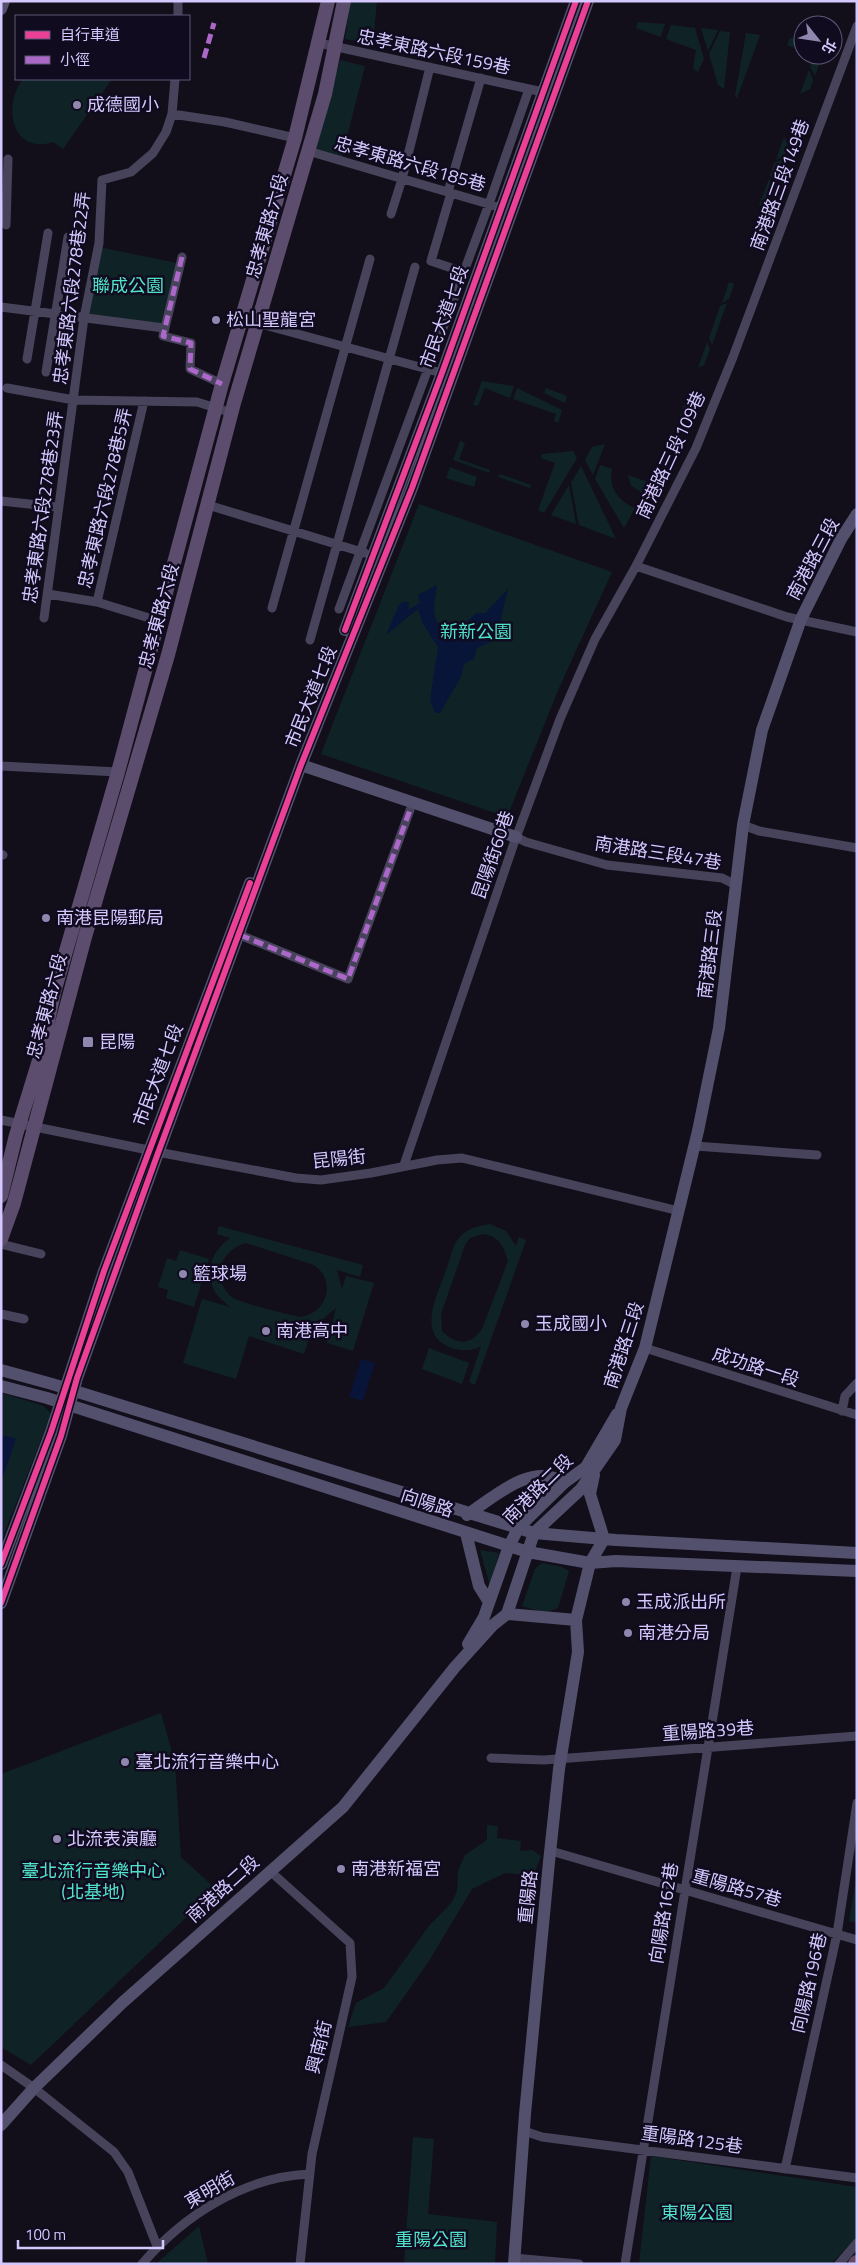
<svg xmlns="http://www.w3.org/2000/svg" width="858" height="2265" font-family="'Titillium Web','Noto Sans TC',sans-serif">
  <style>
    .green { fill: #0f2326; fill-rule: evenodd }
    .water { fill: #081438 }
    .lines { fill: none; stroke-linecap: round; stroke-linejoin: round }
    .street { stroke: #47435b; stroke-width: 9 }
    .secondary { stroke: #53506e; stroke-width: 12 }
    .primary { stroke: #5c4c6d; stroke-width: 14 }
    .highway { stroke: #634a61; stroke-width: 16 }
    .quiet { stroke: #ac68c9; stroke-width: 5; stroke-dasharray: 10 5; stroke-linecap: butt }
    .cycleway-casing { stroke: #100b1e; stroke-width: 9 }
    .cycleway { stroke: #ea4096; stroke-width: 6 }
    .poi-dot { fill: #9087af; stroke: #100b1e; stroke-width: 2 }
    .labels { text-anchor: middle; stroke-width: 5; stroke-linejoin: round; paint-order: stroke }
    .street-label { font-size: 18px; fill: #d4c8ff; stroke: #100b1e }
    .poi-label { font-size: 18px; fill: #d4c8ff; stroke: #100b1e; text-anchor: start }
    .park-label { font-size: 18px; fill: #51e2cc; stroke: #100b1e }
  </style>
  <rect width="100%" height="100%" fill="#120f1a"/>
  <path class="green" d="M350,1H377L373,44L345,39Z
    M638,22L665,24L661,37L636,28Z
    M671,25L695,28L704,59L698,72L693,69L696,50L666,39Z
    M701,28L718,30L708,51Z
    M720,31L730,32L724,89L718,85L709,54Z
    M746,33L760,35L737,98L735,96Z
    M790,38L803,40V51L787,45Z
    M818,55H822L815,76L810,66L813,57Z
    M340,60L365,66L342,157L316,150Z
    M809,70L813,80L810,89L800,94Z
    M23,79H112L63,149L53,142C12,155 2,106 23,79Z
    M784,137L788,146L784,156L776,160Z
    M783,159L774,184L770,175L774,163Z
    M769,179L773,187L765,207L759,205Z
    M99,247L177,263L161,324L89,314Z
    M729,282L734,284L729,299L722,303Z
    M727,303L712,345L709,338L720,306Z
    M707,342L710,349L704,365L698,368Z
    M482,381L514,386L510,398L485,388L478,406L473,405Z
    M517,388L562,410L558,423L554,421L556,414L513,399Z
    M546,388L567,396L565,403L544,393Z
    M689,392L693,393L680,425L677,424Z
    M460,441L465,443L459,459L490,470L489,473L453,460Z
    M605,444L593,475L585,460L592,447Z
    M573,451L577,458L544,513L538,510L555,463L541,458L542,454Z
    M600,465L612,469C608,487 618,501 635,508L624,528L595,479Z
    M581,466L616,539L579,525L571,483Z
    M450,467L477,477L474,487L446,478Z
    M500,474L531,485L530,488L498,477Z
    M628,475L648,482L643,493L631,486Z
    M569,485L576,524L551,515Z
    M419,504L612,572L559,688L507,817L321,754Z
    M490,1224L506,1231L516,1246L519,1237L526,1240L475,1385L469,1382L481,1346C473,1351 464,1351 455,1349C414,1337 437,1297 446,1270C450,1261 452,1245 459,1238C467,1228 478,1226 490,1224ZM483,1234C499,1236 504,1247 508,1261L482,1329C471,1346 455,1345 442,1331L441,1314L465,1245L470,1238Z
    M219,1226L363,1265L360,1277L337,1270L342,1289L346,1276L374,1283L353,1351L327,1343L336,1308L317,1324L299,1327L311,1332L304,1354L249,1336L236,1379L183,1363L202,1299L230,1307C225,1302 217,1297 214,1290C204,1270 213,1250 230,1238L217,1234ZM246,1243L314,1265C338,1282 326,1315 299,1317C287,1314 240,1303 232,1297C222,1289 216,1274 222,1262C228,1252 235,1246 246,1243Z
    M180,1250L209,1259L194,1307L166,1298L168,1290L158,1287L167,1258L176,1261Z
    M429,1348L469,1363L462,1384L422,1369Z
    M1,1393L44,1406L51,1414L1,1542Z
    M480,1550L499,1553L490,1586Z
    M542,1563L562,1567L569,1571L558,1608L545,1613L522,1606L535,1569Z
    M161,1713L175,1763L181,1857L216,1889L31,2065L1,2047V1774Z
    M487,1825L498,1826L497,1838L521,1841L520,1851L533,1850L541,1856L533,1876L505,1873L472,1889L427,1964L386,2022L348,2027L356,2003L384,1988L429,1926L452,1902L457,1891L458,1871L465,1855L487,1840Z
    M857,1873V1923L849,1921Z
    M413,2137L434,2139L428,2214L497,2222L495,2264H404Z
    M651,2156L857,2187V2237L831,2264H639Z
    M199,2226L208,2264H159L158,2262Z"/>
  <path class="water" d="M437,585C435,602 429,617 444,630L457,629L477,613H485L508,589L496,639L477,648L474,659L464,664L461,677L440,713H435L430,700L438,647L423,624L418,609L386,635L399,605L403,602H409L408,610L420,603L418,595Z
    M361,1359L375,1363L363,1401L349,1397Z
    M4,1435L16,1439L1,1482V1441Z"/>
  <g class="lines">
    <path class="street" d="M178,16V1
      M319,43L543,92
      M172,114L225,122L295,138
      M308,151L502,208
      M448,192L481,78
      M451,193L431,261L463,272
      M391,214L402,179L430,67
      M6,225L8,159
      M182,257L163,336L191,343L190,369L222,384
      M1,307L164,328
      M257,323L442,373
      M27,359L48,233
      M46,372L68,237
      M7,388L74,400L197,402L232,413
      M1,501L57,507
      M208,505L365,553
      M636,566L787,617L857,632
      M48,594L97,602L159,621
      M97,602L144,401
      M272,608L370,259
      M339,609L489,204L529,89
      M44,618L84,318L99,243L102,180L131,172L153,153L166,132L172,114L175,79
      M310,640L415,267
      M1,766L118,772
      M743,825L759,831L857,848
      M516,837L526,842L607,865L722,878L736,885
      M1,854L3,855
      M240,935L348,979L410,810
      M1,1120L168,1154L296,1178L321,1180L371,1173L437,1160L462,1158L679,1211
      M695,1146L817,1155
      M404,1165L513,846L560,719L595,639L636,566L696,448L733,357L857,26
      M1,1244L41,1254
      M1,1314L24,1319
      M645,1348L857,1415
      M842,1411L845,1396L857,1383
      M491,1758L544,1760L857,1736
      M551,1851L857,1940
      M270,1871L350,1943L352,1977L312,2154L300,2264
      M1,2065L34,2088L114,2152L128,2172L157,2246
      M524,2131L542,2137L857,2178
      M785,2169L837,1934L857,1803
      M514,2258L579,2264
      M142,2264C184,2215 244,2177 309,2174
      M625,2264L737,1567
      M839,2264L857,2243"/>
    <path class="secondary" d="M1,9L4,1
      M345,630L442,373L576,1
      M301,765L516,837
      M1,1370L52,1384L534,1533L616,1540L857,1553
      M1,1386L47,1398L528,1552L590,1563L616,1561L857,1571
      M594,1475L590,1494L604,1539
      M467,1515C494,1497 532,1461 564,1483
      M466,1533L479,1586L489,1602
      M1,1564L51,1432L104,1271L250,883
      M1,1603L61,1436L77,1378L154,1164L301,765L412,488L588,1
      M507,1614L576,1620
      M468,1644L484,1617L509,1546L519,1527L564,1483L586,1467L617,1414
      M1,2125L34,2088L122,2003L343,1807L455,1667L493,1625L507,1614L534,1533L581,1489L615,1440L621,1408L645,1348L698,1131L719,1028L743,825L762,730L801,619L841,539L857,514
      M514,2264L525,2114L549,1862L559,1769L578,1652L576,1620L590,1563L604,1539"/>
    <path class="primary" d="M1,1196L16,1135L40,1057L55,989L118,772L222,384L295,138L328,1
      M1,1239L14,1203L85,937L168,655L234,403L325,94L344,1"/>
    <path class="highway" d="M856,2264L857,2263"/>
    <path class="quiet" d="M204,58L214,23
      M182,257L163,336L191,343L190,369L222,384
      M240,935L348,979L410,810"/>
    <g class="cycleway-casing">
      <path id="cycleway" d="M345,630L442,373L576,1
        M1,1564L51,1432L104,1271L250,883
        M1,1603L61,1436L77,1378L154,1164L301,765L412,488L588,1"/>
    </g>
    <use href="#cycleway" class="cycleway"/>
  </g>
  <g class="poi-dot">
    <circle cx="77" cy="105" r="5"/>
    <circle cx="216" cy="320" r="5"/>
    <circle cx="46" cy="918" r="5"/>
    <rect x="82" y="1036" width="12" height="12" rx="2.5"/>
    <circle cx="183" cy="1274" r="5"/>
    <circle cx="525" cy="1324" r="5"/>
    <circle cx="266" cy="1331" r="5"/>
    <circle cx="626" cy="1602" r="5"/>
    <circle cx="628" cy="1633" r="5"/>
    <circle cx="125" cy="1762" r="5"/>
    <circle cx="57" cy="1839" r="5"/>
    <circle cx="341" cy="1869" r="5"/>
  </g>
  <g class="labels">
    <g class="street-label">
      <text transform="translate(434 52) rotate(12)" y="6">忠孝東路六段159巷</text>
      <text transform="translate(410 164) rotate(16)" y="6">忠孝東路六段185巷</text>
      <text transform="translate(780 185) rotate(-70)" y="6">南港路三段149巷</text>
      <text transform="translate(267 226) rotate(-74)" y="6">忠孝東路六段</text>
      <text transform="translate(72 288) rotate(-83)" y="6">忠孝東路六段278巷22弄</text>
      <text transform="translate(444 317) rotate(-70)" y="6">市民大道七段</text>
      <text transform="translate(671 455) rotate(-65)" y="6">南港路三段109巷</text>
      <text transform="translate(105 498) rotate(-77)" y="6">忠孝東路六段278巷5弄</text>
      <text transform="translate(43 507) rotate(-82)" y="6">忠孝東路六段278巷23弄</text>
      <text transform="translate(813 559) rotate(-62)" y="6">南港路三段</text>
      <text transform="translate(159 616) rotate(-75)" y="6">忠孝東路六段</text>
      <text transform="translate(311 697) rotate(-68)" y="6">市民大道七段</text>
      <text transform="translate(658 853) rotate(9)" y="6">南港路三段47巷</text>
      <text transform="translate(493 855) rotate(-71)" y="6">昆陽街60巷</text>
      <text transform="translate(710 954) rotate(-83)" y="6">南港路三段</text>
      <text transform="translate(47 1006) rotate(-75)" y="6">忠孝東路六段</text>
      <text transform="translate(158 1075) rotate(-69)" y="6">市民大道七段</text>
      <text transform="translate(339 1159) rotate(-6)" y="6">昆陽街</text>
      <text transform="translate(624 1345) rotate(-72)" y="6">南港路三段</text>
      <text transform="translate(756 1367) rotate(18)" y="6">成功路一段</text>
      <text transform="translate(538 1489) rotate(-45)" y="6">南港路二段</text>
      <text transform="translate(427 1503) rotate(18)" y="6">向陽路</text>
      <text transform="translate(708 1731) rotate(-4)" y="6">重陽路39巷</text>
      <text transform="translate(737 1888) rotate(16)" y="6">重陽路57巷</text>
      <text transform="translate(223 1889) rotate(-42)" y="6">南港路二段</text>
      <text transform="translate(528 1897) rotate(-84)" y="6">重陽路</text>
      <text transform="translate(664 1913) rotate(-81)" y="6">向陽路162巷</text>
      <text transform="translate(809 1983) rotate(-77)" y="6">向陽路196巷</text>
      <text transform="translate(319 2047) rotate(-76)" y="6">興南街</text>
      <text transform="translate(692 2140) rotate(8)" y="6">重陽路125巷</text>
      <text transform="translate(210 2190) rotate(-30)" y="6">東明街</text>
    </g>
    <g class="poi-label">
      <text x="87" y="111">成德國小</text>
      <text x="226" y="326">松山聖龍宮</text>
      <text x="56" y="924">南港昆陽郵局</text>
      <text x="99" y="1048">昆陽</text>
      <text x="193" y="1280">籃球場</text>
      <text x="535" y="1330">玉成國小</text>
      <text x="276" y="1337">南港高中</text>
      <text x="636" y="1608">玉成派出所</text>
      <text x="638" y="1639">南港分局</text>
      <text x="135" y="1768">臺北流行音樂中心</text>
      <text x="67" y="1845">北流表演廳</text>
      <text x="351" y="1875">南港新福宮</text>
    </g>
    <g class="park-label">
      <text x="128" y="292">聯成公園</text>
      <text x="476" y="638">新新公園</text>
      <text x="93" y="1877">臺北流行音樂中心<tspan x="93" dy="21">(北基地)</tspan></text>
      <text x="697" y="2219">東陽公園</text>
      <text x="431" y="2246">重陽公園</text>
    </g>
  </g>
  <rect width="858" height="2265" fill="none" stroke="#d4c8ff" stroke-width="5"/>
  <rect x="15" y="15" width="175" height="65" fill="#100b1e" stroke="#5e5778"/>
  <rect x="25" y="31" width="25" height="8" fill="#ea4096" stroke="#5e5778"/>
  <text x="60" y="40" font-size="15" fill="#d4c8ff">自行車道</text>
  <rect x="25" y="56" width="25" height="8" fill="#ac68c9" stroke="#5e5778"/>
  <text x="60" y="65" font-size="15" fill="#d4c8ff">小徑</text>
  <g transform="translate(818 40) rotate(120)"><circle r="24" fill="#100b1e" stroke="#5e5778"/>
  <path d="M0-4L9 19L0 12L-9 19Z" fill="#9087af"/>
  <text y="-8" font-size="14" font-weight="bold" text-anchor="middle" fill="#d4c8ff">北</text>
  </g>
  <path d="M18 2240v8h145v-8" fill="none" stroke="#d4c8ff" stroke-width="2.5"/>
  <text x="25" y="2240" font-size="15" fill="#d4c8ff" stroke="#100b1e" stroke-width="4" paint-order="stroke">100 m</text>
</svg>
